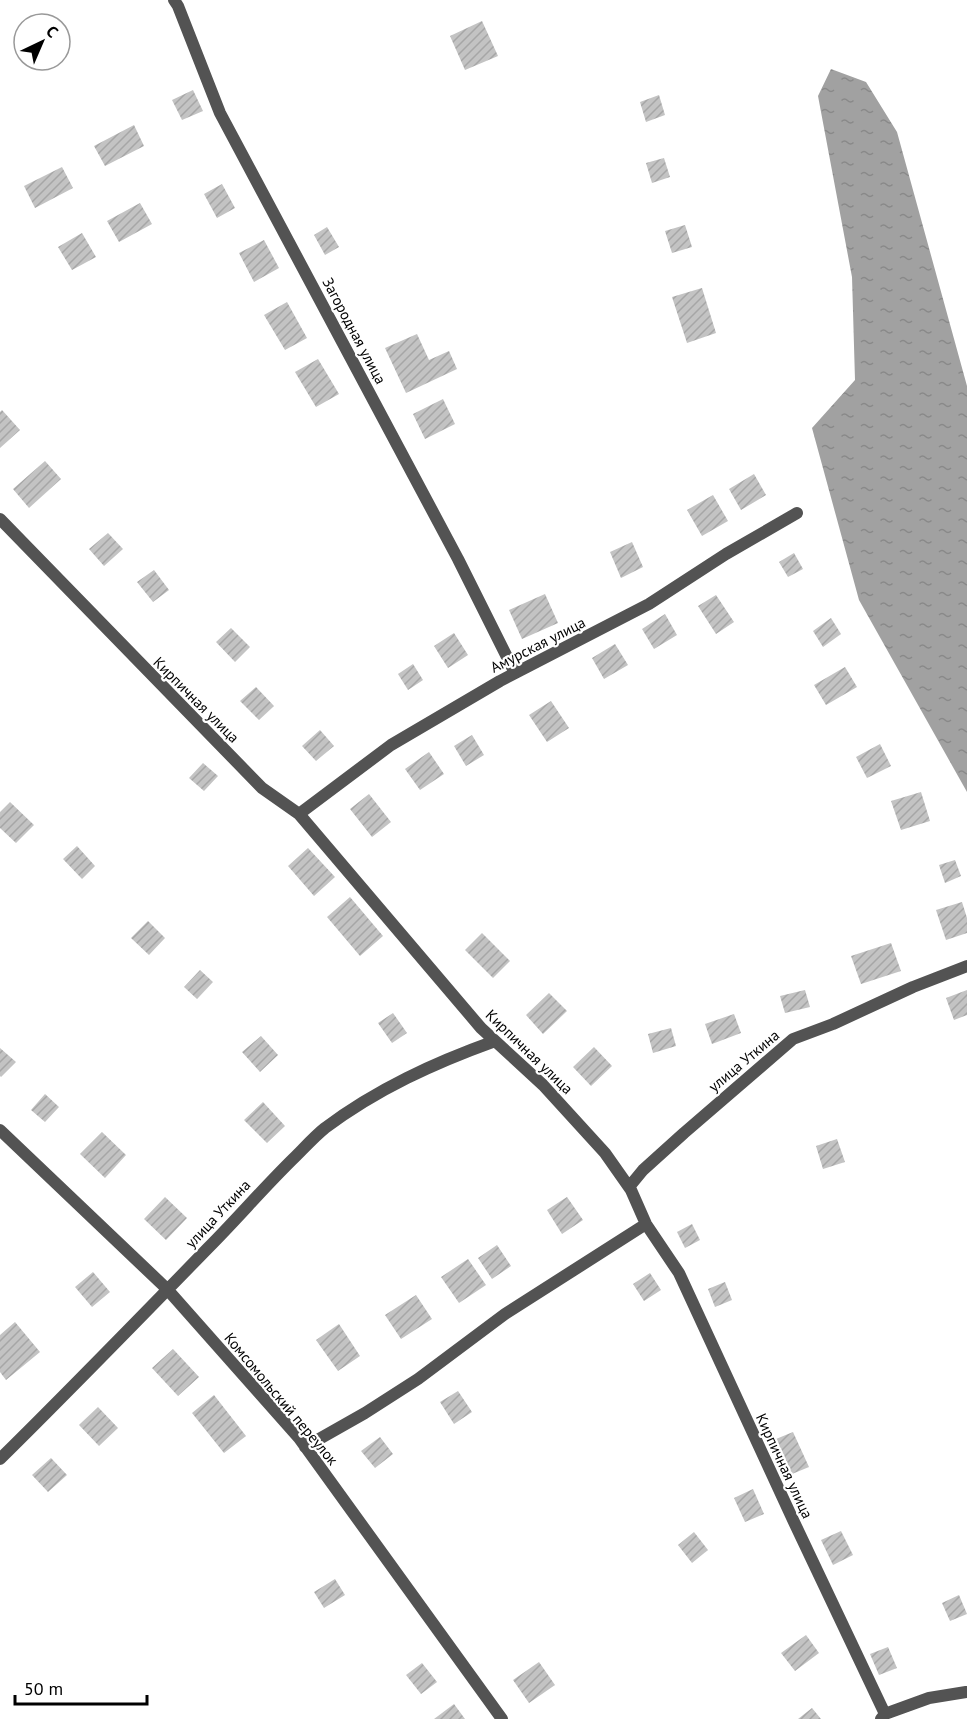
<svg xmlns="http://www.w3.org/2000/svg" width="967" height="1719" font-family="'PT Sans',sans-serif">
  <style>
    .water { fill: url(#water-ripples) }
    .building { fill: url(#building-hatch) }
    .lines { fill: none; stroke-linecap: round; stroke-linejoin: round }
    .street { stroke: #535353; stroke-width: 12 }
    .labels { text-anchor: middle; stroke-width: 4.5; stroke-linejoin: round; paint-order: stroke }
    .street-label { font-size: 15px; fill: #000; stroke: #fff }
  </style>
  <defs>
    <pattern id="water-ripples" width="26" height="14" patternUnits="userSpaceOnUse" patternTransform="scale(1.5)"><rect width="26" height="14" fill="#a1a1a1"/><path d="M2 4q2-2 4 0t4 0M15 11q2-2 4 0t4 0" fill="none" stroke="#898989"/></pattern>
    <pattern id="building-hatch" width="6" height="6" patternUnits="userSpaceOnUse" patternTransform="scale(1.5)"><rect width="6" height="6" fill="#c3c3c3"/><path d="M-1 1l2-2M0 6l6-6M5 7l2-2" fill="none" stroke="#a6a6a6"/></pattern>
  </defs>
  <rect width="100%" height="100%" fill="#fff"/>
  <path class="water" d="M831,69L866,82L897,132L967,386V792L859,600L812,428L855,380L852,277L818,96Z"/>
  <path class="building" d="M482,21L498,56L465,70L450,36Z
    M193,90L203,111L182,120L172,100Z
    M659,95L665,115L646,122L640,102Z
    M134,125L144,146L105,166L94,146Z
    M664,158L670,177L652,183L646,163Z
    M62,167L73,188L35,208L24,186Z
    M222,184L235,208L217,218L204,194Z
    M140,203L152,224L119,242L107,221Z
    M685,225L692,247L672,253L665,231Z
    M327,227L339,247L325,255L314,235Z
    M82,233L96,257L72,270L58,247Z
    M264,240L279,268L254,282L239,253Z
    M702,288L716,333L687,343L672,297Z
    M287,302L307,338L285,350L264,315Z
    M417,334L429,360L449,351L457,369L406,393L385,348Z
    M318,359L339,394L316,407L295,372Z
    M443,399L455,424L425,439L413,414Z
    M2,410L20,430L0,448V412Z
    M45,461L61,479L29,508L13,489Z
    M754,474L766,495L741,510L729,489Z
    M713,495L728,521L702,536L687,510Z
    M108,533L123,549L104,566L89,549Z
    M632,542L643,567L621,578L610,552Z
    M794,553L803,569L788,577L779,562Z
    M154,570L169,590L153,602L137,582Z
    M545,594L558,623L522,639L509,610Z
    M716,595L734,622L716,634L698,606Z
    M665,614L677,635L654,649L642,629Z
    M831,618L841,634L823,647L813,631Z
    M231,628L250,647L235,662L216,642Z
    M454,633L468,655L448,668L434,646Z
    M615,644L628,665L604,679L592,658Z
    M413,664L423,680L408,690L398,674Z
    M845,667L857,687L826,705L814,685Z
    M256,687L274,706L259,720L240,701Z
    M551,701L569,728L547,742L529,715Z
    M320,730L334,746L316,761L302,746Z
    M472,735L484,755L466,766L454,746Z
    M880,744L891,766L867,778L856,757Z
    M429,752L444,774L420,790L405,769Z
    M203,763L218,776L204,791L189,778Z
    M921,792L930,821L901,830L891,801Z
    M369,794L391,822L372,837L350,809Z
    M10,802L34,825L16,843L0,828V812Z
    M77,846L95,866L82,879L63,859Z
    M308,848L335,877L314,896L288,866Z
    M955,860L961,876L945,883L939,865Z
    M350,897L383,936L360,956L327,917Z
    M962,902L967,918V933L946,940L936,910Z
    M148,921L165,938L149,955L131,938Z
    M482,933L510,961L493,978L465,950Z
    M891,943L901,971L861,984L851,956Z
    M200,970L213,982L197,999L184,987Z
    M805,990L810,1007L785,1013L780,996Z
    M967,990V1015L954,1020L946,998Z
    M549,993L567,1011L543,1034L526,1015Z
    M393,1013L407,1033L392,1043L378,1023Z
    M734,1014L741,1033L712,1044L705,1024Z
    M671,1028L676,1046L653,1053L648,1034Z
    M261,1036L278,1055L260,1072L242,1052Z
    M594,1047L612,1066L591,1086L573,1067Z
    M0,1048L16,1062L1,1077L0,1076Z
    M45,1094L59,1107L45,1122L31,1110Z
    M263,1102L285,1126L267,1143L244,1120Z
    M102,1132L126,1155L105,1178L80,1154Z
    M837,1139L845,1162L823,1169L816,1146Z
    M165,1197L187,1218L166,1240L144,1219Z
    M567,1197L583,1220L562,1234L547,1210Z
    M692,1224L700,1240L685,1248L677,1232Z
    M497,1245L511,1266L492,1279L478,1258Z
    M468,1259L486,1285L459,1303L441,1277Z
    M93,1272L110,1292L92,1307L75,1287Z
    M650,1273L661,1290L644,1301L633,1284Z
    M725,1282L732,1300L715,1307L708,1289Z
    M416,1295L432,1319L401,1339L385,1315Z
    M15,1322L40,1352L6,1380L0,1372V1335Z
    M339,1324L360,1356L338,1371L316,1340Z
    M173,1349L199,1377L178,1396L152,1368Z
    M458,1391L472,1412L454,1424L440,1402Z
    M214,1395L246,1436L224,1453L192,1413Z
    M98,1407L118,1428L99,1446L79,1425Z
    M793,1432L809,1467L792,1474L776,1439Z
    M380,1437L393,1454L375,1468L361,1451Z
    M51,1458L67,1475L48,1492L32,1475Z
    M753,1489L764,1514L745,1522L734,1498Z
    M841,1531L853,1555L833,1565L821,1540Z
    M694,1532L708,1550L692,1563L678,1545Z
    M335,1579L345,1595L324,1608L314,1592Z
    M959,1595L967,1614L950,1621L942,1603Z
    M806,1635L819,1653L795,1671L781,1653Z
    M888,1647L897,1668L879,1675L870,1654Z
    M539,1662L555,1685L529,1703L513,1680Z
    M422,1663L437,1682L421,1694L406,1675Z
    M454,1704L465,1719H434Z
    M812,1708L821,1719H798Z"/>
  <g class="lines">
    <path class="street" d="M174,0L178,6L220,113L458,559L515,673
      M0,519L262,788L299,814L481,1028L543,1085L605,1153L631,1190L646,1224L679,1273L794,1522L885,1714
      M299,814L391,745L500,681L649,604L726,554L797,513
      M0,1130L167,1289L299,1438L502,1719
      M629,1187L643,1170L684,1133L793,1039L833,1024L913,987L967,966
      M305,1447L365,1413L418,1379L505,1314L646,1224
      M0,1459C70,1390 139,1319 208,1248C238,1218 265,1186 296,1156C305,1147 315,1136 325,1128C377,1089 434,1063 495,1041
      M881,1719L885,1714L929,1698L966,1692"/>
  </g>
  <g class="labels">
    <g class="street-label">
      <text transform="translate(354 331) rotate(62)" y="5">Загородная улица</text>
      <text transform="translate(538 645) rotate(-27)" y="5">Амурская улица</text>
      <text transform="translate(196 700) rotate(45)" y="5">Кирпичная улица</text>
      <text transform="translate(529 1052) rotate(44)" y="5">Кирпичная улица</text>
      <text transform="translate(744 1061) rotate(-40)" y="5">улица Уткина</text>
      <text transform="translate(218 1214) rotate(-47)" y="5">улица Уткина</text>
      <text transform="translate(281 1399) rotate(50)" y="5">Комсомольский переулок</text>
      <text transform="translate(784 1466) rotate(65)" y="5">Кирпичная улица</text>
    </g>
  </g>
  <g transform="translate(42 42) rotate(44)"><circle r="28" fill="#ffffff" stroke="#999999" stroke-width="1.5"/>
  <path d="M0-4.5L10 22L0 15L-10 22Z" fill="#000000"/>
  <text y="-9" font-size="16" font-weight="bold" text-anchor="middle" fill="#000000">С</text>
  </g>
  <path d="M15 1695v9h132v-9" fill="none" stroke="#000000" stroke-width="3"/>
  <text x="24" y="1695" font-size="18" fill="#000000" stroke="#ffffff" stroke-width="4.5" paint-order="stroke">50 m</text>
</svg>
